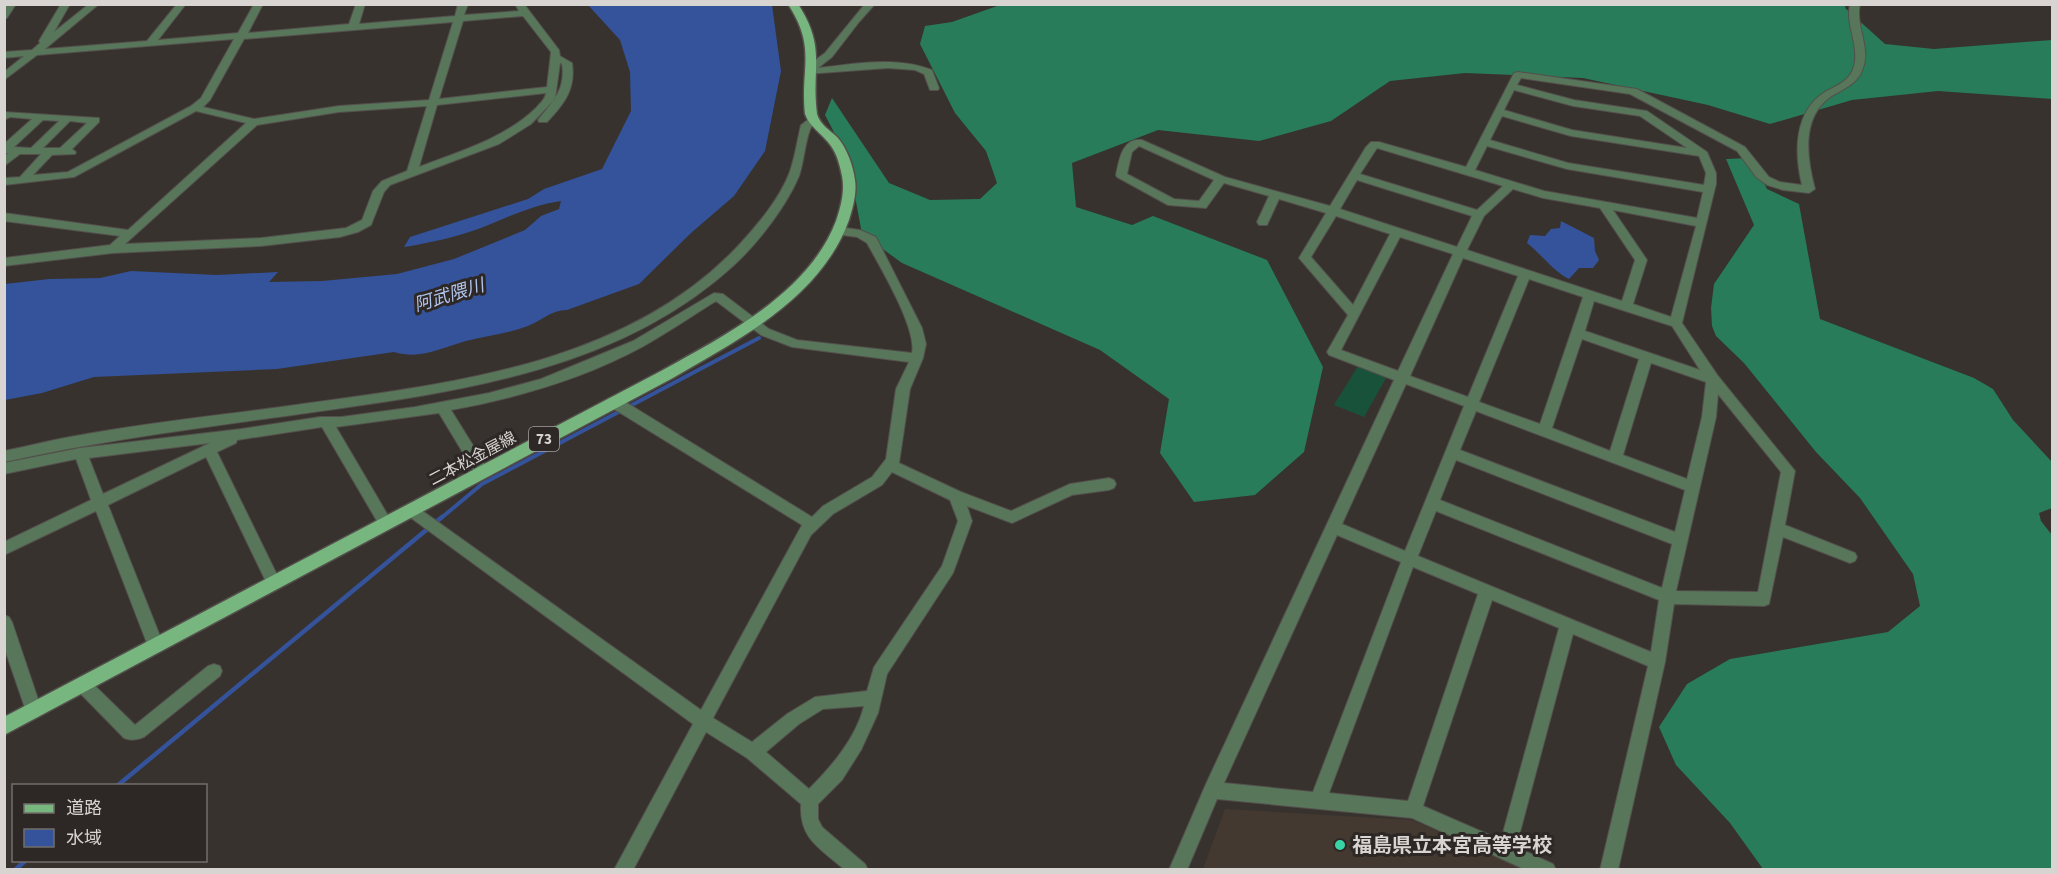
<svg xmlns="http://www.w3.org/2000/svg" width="2057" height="874" font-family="'Source Sans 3','Noto Sans JP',sans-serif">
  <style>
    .built { fill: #433931 }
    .green { fill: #19523a }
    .forest { fill: #287c59 }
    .water { fill: #34539a }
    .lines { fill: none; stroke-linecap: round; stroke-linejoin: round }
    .stream-far1 { stroke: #34539a; stroke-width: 4 }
    .stream { stroke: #34539a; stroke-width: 4.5 }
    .minor-casing { stroke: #544f4c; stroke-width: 2 }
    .major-casing { stroke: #544f4c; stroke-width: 3 }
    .minor { fill: #57765a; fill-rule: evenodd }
    .major { fill: #77b77f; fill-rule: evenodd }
    .poi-dot { fill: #39d4a5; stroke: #2d2825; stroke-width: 2 }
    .labels { text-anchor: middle; stroke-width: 6; stroke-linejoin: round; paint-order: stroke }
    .shield { fill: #2d2825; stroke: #a4a09e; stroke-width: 1.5 }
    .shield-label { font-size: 15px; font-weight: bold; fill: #d7d4d2 }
    .street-label { font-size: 16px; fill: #d7d4d2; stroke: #2d2825 }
    .water-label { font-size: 18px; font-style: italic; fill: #b0c4ec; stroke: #2d2825 }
    .near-poi-label { font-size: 20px; font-weight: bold; fill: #d7d4d2; stroke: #2d2825; text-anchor: start }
  </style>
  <rect width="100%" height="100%" fill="#37322e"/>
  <path class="built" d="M1225,809L1412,820L1523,869H1203Z"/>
  <path class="green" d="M1358,366L1386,378L1364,417L1334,405Z"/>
  <path class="forest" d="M1846,4L1845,8L1885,44L1934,49L2052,40V99L1938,91L1852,100L1770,124L1708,105L1583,78L1465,73L1390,81L1331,121L1259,141L1158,130L1072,163L1076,207L1132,225L1153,216L1267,260L1323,367L1304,452L1255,495L1194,502L1160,453L1169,399L1100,350L902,263L862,234L848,159L825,115L832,98L889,183L930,200L980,199L997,183L986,151L955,113L920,44L925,26L952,22L1000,5Z
    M1751,158L1767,189L1799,204L1820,319L1974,378L1993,389L2013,420L2052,462V508L2039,513L2041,521L2052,535V869H1763L1730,823L1676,765L1659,727L1687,684L1730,659L1888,632L1920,606L1913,574L1860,498L1816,452L1744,363L1716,336L1712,326L1711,308L1714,284L1754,225L1726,159Z"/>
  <path class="water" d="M588,5H772L781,71L765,151L734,196L691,233L639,284L567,310C550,310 541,322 525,327C506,334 485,336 466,341C440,348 421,360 394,352L277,369L94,377L42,393L5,400V284L49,279L100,278L131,271L217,275L278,272L269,282L322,281L397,274L454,259L525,230L541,216L559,209L561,201C533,205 508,217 481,228C456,237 430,243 404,247L410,237L528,199L544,189L602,169L631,111L630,72L620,40Z
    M1561,221L1594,238L1595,251L1599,260L1593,268H1579L1569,279C1553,271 1542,255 1527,243L1530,235L1545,236L1551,229L1560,228Z"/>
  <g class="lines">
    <path class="stream-far1" d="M440,519L482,484L759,338"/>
    <path class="stream" d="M117,786L442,517
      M15,870L26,860"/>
    <g class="minor-casing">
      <path id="minor" d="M7,4H16L7,18L4,19V8Z
        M61,4H70L54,32L89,4H99L45,49L147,41L177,4H186L158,40L238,33L254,4H263L248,33L349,24L356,4H365L359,24L455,16L458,4H468L464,15L519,11L515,4H524L559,50L560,56L572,63C576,89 564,104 547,122H539L538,120C552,102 566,90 562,64L560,63L555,99L531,124L499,144L390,185L384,192L371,225L358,232L340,237L261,246L113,253L4,266V258L110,245L120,236L4,221V213L128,230L246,123L196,111L74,177L4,185V178L20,177L41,154H20L4,166V157L8,153H4V144L32,119L10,117L4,120V112L99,118V122L72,149L76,152L75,154L52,155L33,175L68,172L191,106L201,98L234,39L37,55L4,80V72L24,56L4,58V52L32,50L40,43L39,41ZM523,16L551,52L547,87L439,99L463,21ZM453,22L429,100L339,106L254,119L203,107L210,100L244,39ZM546,93C545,100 540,103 536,108C504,139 460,151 419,167L437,105ZM427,106L407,171L382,181L373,191L362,220L346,228L261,238L125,244L257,125L339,112ZM43,120L59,121L31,148L14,147ZM70,121L87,123L60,148H43Z
        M865,4H875L859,22L832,57L818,68C855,64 896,56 932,70L939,88L938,90H930L924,74L915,70L888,68L807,74V66L825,53Z
        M1850,4H1860C1855,26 1871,47 1863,68C1858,85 1842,89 1829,98C1801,119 1807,159 1815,189L1809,193L1783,190L1767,185L1756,177L1737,151L1630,94L1521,78L1517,85L1574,100L1647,111L1707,152L1716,173V184L1682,323L1718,376L1795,471L1785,525L1855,553L1857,557L1855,561L1850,563L1783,537L1769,604L1764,606L1674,604L1665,662L1618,870H1600L1648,666L1573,634L1516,847L1553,864L1556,870H1526L1412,818L1217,799L1187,870H1169L1206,784L1394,380L1329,355L1327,352L1348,315L1299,258L1326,213L1279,199L1267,225H1259L1257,222L1269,196L1224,183L1206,208L1168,205L1117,177L1116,175C1119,161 1122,137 1142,140L1225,177L1330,206L1366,147L1371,142H1379L1466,167L1514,73L1518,72L1637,89L1745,147L1769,177L1780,182L1802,185C1794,153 1794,111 1825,92C1836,86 1849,81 1853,69C1861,48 1845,26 1850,4ZM1514,90L1573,106L1640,116L1687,148L1572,130L1504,110ZM1502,116L1571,136L1699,156L1706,173L1704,185L1568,163L1490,140ZM1139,146L1214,180L1199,201L1174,199L1127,174L1132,152ZM1487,146L1567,169L1703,192L1697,218L1544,191L1475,170ZM1377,148L1503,186L1477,210L1360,174ZM1357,180L1472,216L1457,247L1340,209ZM1513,189L1543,198L1600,208L1635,260L1622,301L1467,250L1484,216ZM1613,210L1696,226L1671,317L1633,304L1647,260ZM1336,216L1390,234L1353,305L1311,257ZM1400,237L1453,254L1398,371L1341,350ZM1463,258L1518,276L1468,397L1410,376ZM1529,279L1583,297L1540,424L1479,402ZM1594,301L1672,326L1700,370L1585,331ZM1582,339L1639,359L1610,451L1552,428ZM1651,363L1706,382L1702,417L1687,479L1623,455ZM1406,384L1464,406L1405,551L1342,524ZM1718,394L1781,472L1758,592L1676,591L1716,417ZM1476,411L1685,490L1675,532L1460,450ZM1456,460L1672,544L1662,588L1440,500ZM1436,511L1659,600L1651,652L1418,556ZM1337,535L1401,562L1313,792L1224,783ZM1413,567L1478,594L1408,801L1329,793ZM1492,600L1559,628L1501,840L1423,806Z
        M813,116L818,119C816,121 813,123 812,126C806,134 804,163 799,176C786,207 758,243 733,266C617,372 455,392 307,413C206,427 104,440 4,462V451C30,446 55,439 81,435C147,423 214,416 281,407C438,385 623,369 739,245C758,224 778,201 789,174C795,158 797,141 801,125Z
        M839,227L860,230L876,237L922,328L926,344L923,358L910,389L899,463L961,492L1011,511L1070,484L1109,478L1114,480L1116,484L1114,488L1109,490L1072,495L1012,523L967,506L972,521L953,573L887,674L878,713L861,750L842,780L818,804V819L822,827L865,864L868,870H845C820,848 799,839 801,804L747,758L706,732L633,870H614L693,724L407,515L405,511L407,507L412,505L417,507L701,710L802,525L609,406L607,402L609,398H619L812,517L823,506L872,477L886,459L896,389L909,362L792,347L761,335L716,301C692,316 667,333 642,347C583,379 517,398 451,410L487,468L489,472L487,476H477L439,413L336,427L393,524L391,528L386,530L381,528L322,427L237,440L236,443L217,452L281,583L279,588L274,589L269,588L206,457L108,505L164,646L161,651L156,653L151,651L148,646L96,511L4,555V542L91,500L76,459L4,474V463L80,448L241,429L320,417H341L415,407L489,393L541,379L633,341L714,293L723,294L769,329L797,340L912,353C917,328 880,267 867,243L857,237L835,234L833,231ZM210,443L103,494L89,458ZM892,472L950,500L958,521L942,566L874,667L867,691L815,697L787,714L752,742L713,718L811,535L833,514L882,485ZM864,706C856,738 832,766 809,789L766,752L799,724L823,709Z
        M4,615L9,617L12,622L42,711L40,716L34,719L28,716L26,711L4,647Z
        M214,664L220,666L222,671L220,676L144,737C137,740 131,741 124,738L77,690L75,685L77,680L83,678L89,680L135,725L208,666Z"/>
    </g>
    <g class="major-casing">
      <path id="major" d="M788,4H798C827,49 811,67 817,114C820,125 830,130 838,138C847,149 853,165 855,180C857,193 853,207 849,220C821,298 738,340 671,379L4,735V717L661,371C725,335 808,294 836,221C841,206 845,191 842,176C840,166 837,154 831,146C823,134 810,128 805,114C800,67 817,49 788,4Z"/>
    </g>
    <use href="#minor" class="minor"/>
    <use href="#major" class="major"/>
  </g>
  <circle class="poi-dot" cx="1340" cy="845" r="6"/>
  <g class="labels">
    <rect class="shield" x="529" y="427" width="30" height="24" rx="4.5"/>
    <g class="shield-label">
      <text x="544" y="444">73</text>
    </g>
    <g class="street-label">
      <text transform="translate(472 458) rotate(-28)" y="6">二本松金屋線</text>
    </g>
    <g class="water-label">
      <text transform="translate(449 295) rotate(-17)" y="6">阿武隈川</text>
    </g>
    <g class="near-poi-label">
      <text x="1352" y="852">福島県立本宮高等学校</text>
    </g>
  </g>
  <rect width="2057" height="874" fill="none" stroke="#d7d4d2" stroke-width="12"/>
  <rect x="12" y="784" width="195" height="78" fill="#2d2825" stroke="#716d6a" stroke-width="1.5"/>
  <rect x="24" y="804" width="30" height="9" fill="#77b77f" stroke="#716d6a" stroke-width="1.5"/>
  <text x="66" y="814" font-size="18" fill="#d7d4d2">道路</text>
  <rect x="24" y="829" width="30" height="18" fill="#34539a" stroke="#716d6a" stroke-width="1.5"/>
  <text x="66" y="844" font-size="18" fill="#d7d4d2">水域</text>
</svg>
